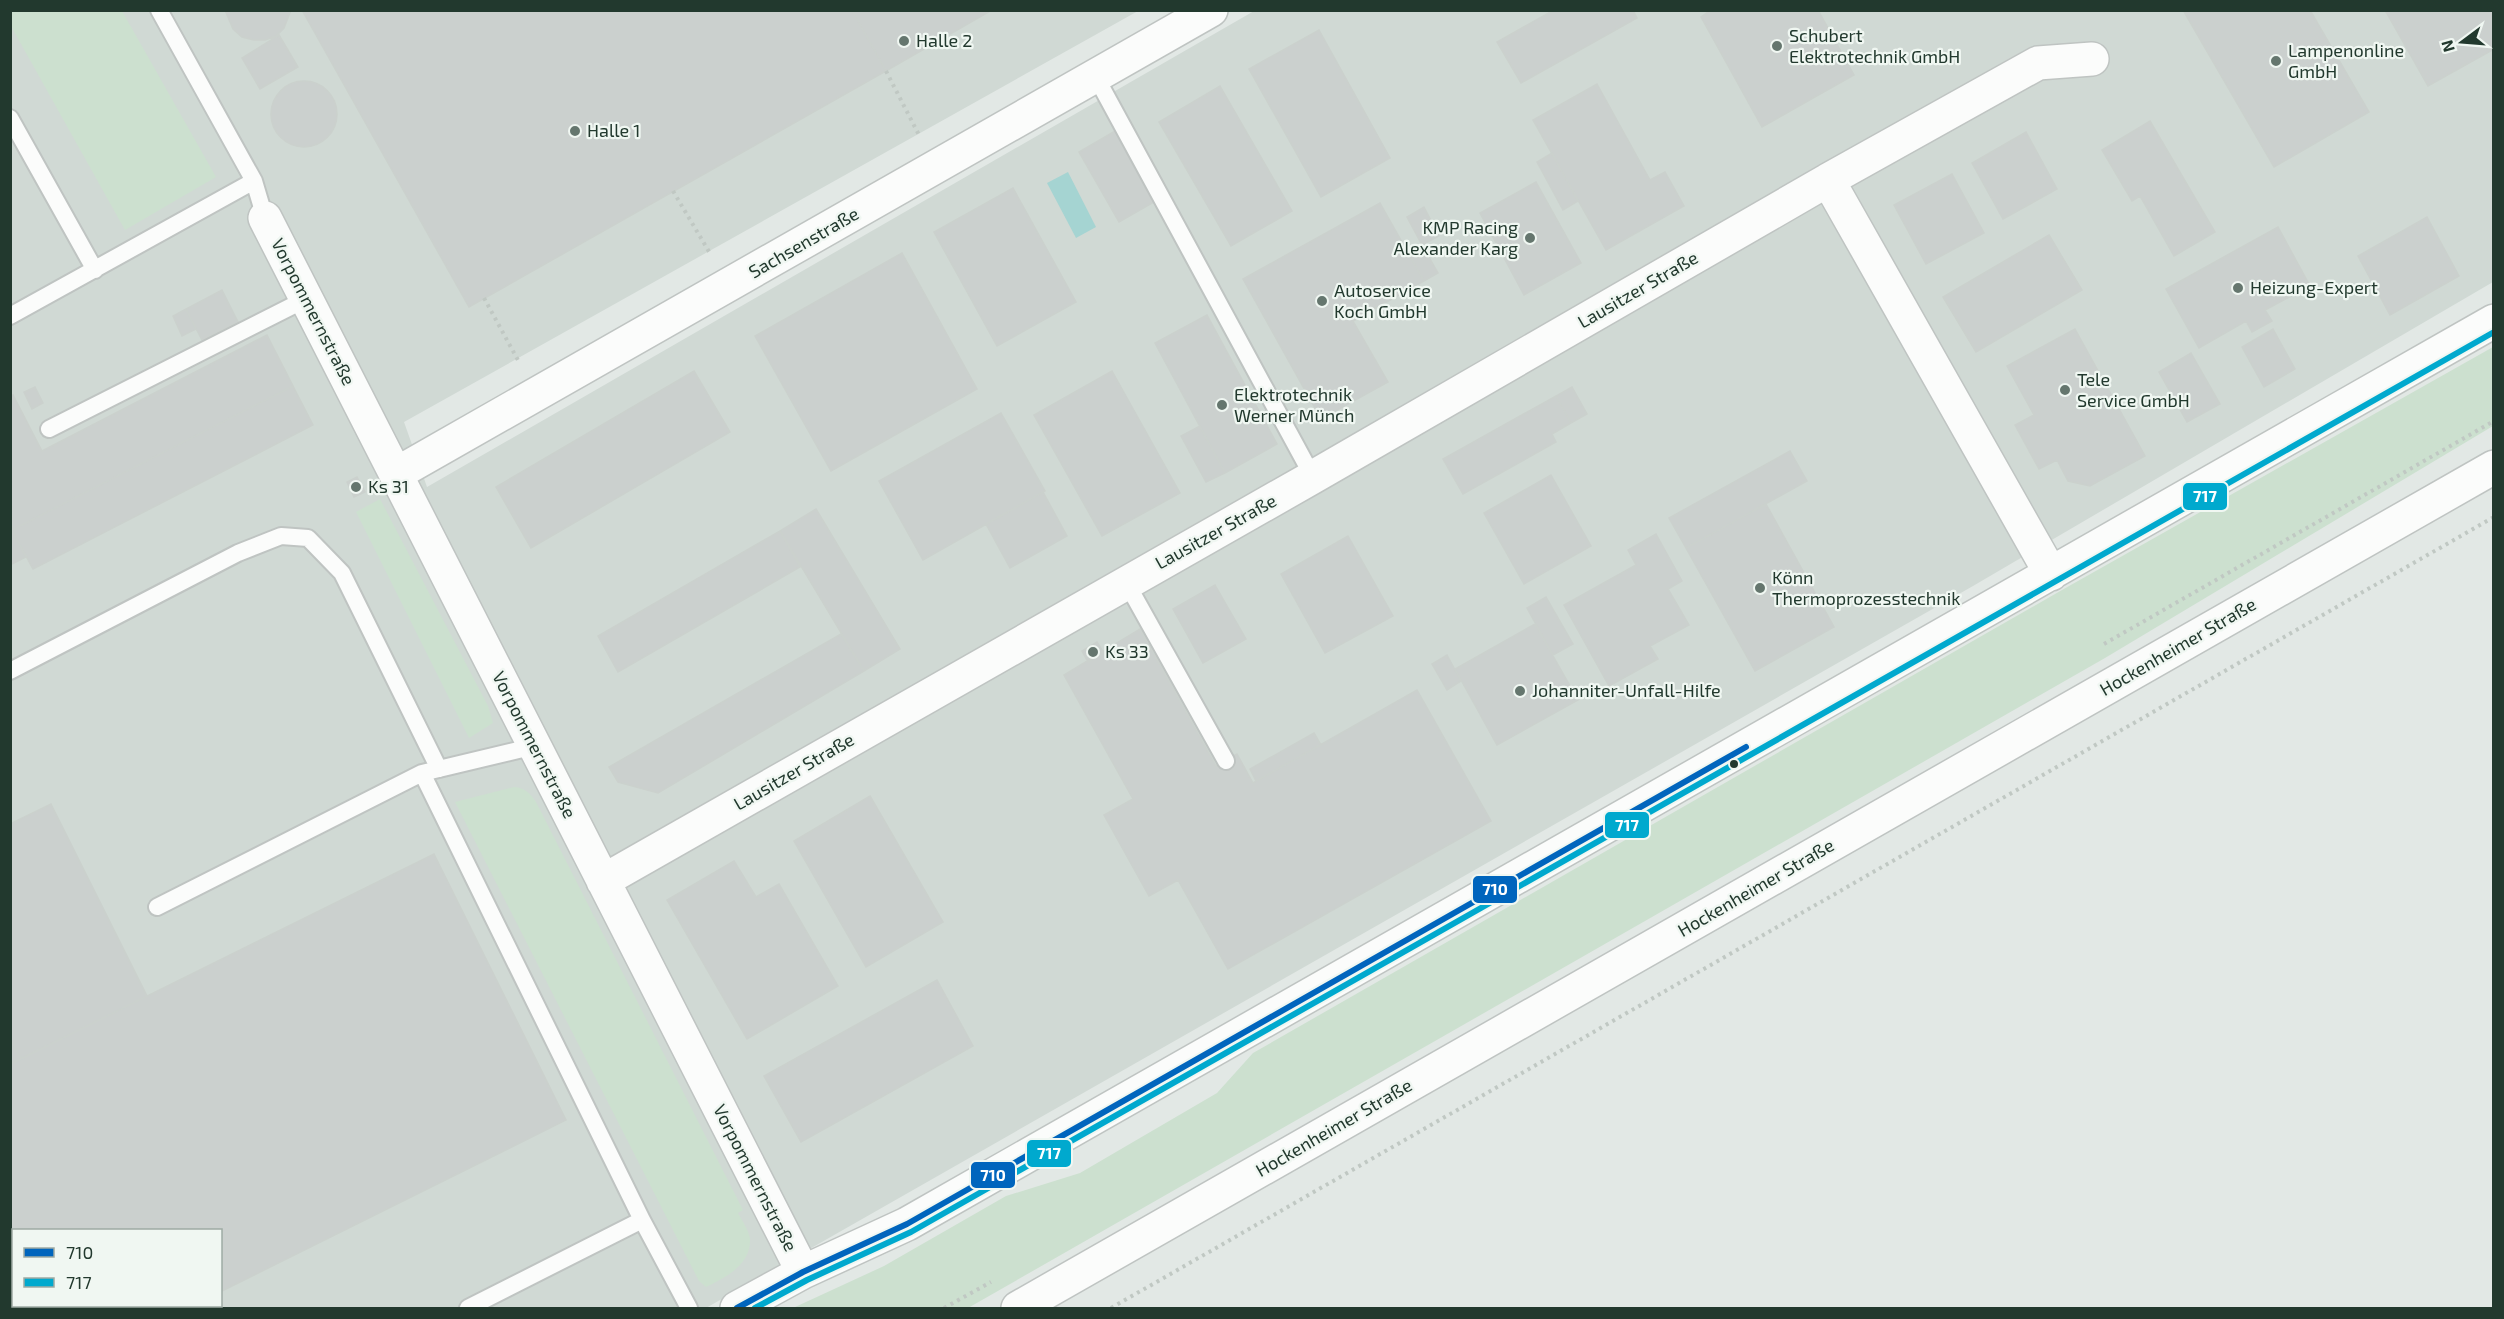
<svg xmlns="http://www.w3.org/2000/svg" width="2504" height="1319" font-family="'Exo 2',sans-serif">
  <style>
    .built { fill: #d0d9d4; fill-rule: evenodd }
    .green { fill: #cce0cf }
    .water { fill: #a5d4d2 }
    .building { fill: #cbd0ce; stroke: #cbd1cd; stroke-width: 1.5 }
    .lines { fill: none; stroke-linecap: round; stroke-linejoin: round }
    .service-casing { stroke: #bfc4c2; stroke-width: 20 }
    .minor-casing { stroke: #bfc4c2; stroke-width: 36 }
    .tertiary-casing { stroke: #bfc4c2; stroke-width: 36 }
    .path { stroke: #c0c8c3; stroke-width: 4; stroke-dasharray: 3 4.5; stroke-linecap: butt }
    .service { stroke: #fbfcfb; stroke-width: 16 }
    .minor { stroke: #fbfcfb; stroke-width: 33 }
    .tertiary { stroke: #fbfcfb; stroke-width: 33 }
    .bus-1-casing { stroke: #f0f7f2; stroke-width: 10 }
    .bus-2-casing { stroke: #f0f7f2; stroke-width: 10 }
    .bus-1 { stroke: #0065bd; stroke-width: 6 }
    .bus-2 { stroke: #00a9ce; stroke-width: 6 }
    .poi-dot { fill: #65766e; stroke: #f0f7f2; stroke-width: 2 }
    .bus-dot { fill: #22392e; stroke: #f0f7f2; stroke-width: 2 }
    .labels { text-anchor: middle; stroke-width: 4.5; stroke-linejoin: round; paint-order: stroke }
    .poi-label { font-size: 18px; fill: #22392e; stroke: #f0f7f2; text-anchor: start }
    .street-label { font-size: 18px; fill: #22392e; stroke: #f0f7f2 }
    .line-badge { stroke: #f0f7f2; stroke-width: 2 }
    .badge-label { font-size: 16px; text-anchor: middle; font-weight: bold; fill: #fff }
  </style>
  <rect width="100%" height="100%" fill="#e2e8e5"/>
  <path class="built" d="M10,11H1138L404,422L427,487L1254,11H2493V282L1973,586L706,1308H11ZM14,1230H220V1306H14Z"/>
  <path class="green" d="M10,11H122L216,177L125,230L11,26Z
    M2493,347V426L2105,658L968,1308H793L884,1266L1006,1196L1080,1173L1217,1093L1253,1053L2062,590Z
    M380,499L488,706L493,723L469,738L356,512Z
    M514,787C525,788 530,793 536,802L743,1210L738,1213C742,1221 749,1230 750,1239C751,1265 725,1278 706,1287L699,1281L455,802Z"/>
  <path class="water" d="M1068,172L1096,227L1076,238L1047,183Z"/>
  <path class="building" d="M225,10H291L284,28L276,36L265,40H254L242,37L233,29Z
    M302,10H852L886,71L469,307Z
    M852,10H992L886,71Z
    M1554,10H1633L1637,18L1521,83L1497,42Z
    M1711,10H1818L1854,75L1762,127L1701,17Z
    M2183,10H2310L2369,112L2274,167Z
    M2385,10H2494V49L2428,86Z
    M1319,30L1390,158L1321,197L1249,69Z
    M279,35L298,67L260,89L242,58Z
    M271 114a33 33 0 1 1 66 0a33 33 0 1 1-66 0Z
    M1597,84L1650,180L1665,172L1684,206L1606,250L1533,120Z
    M1220,86L1292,211L1231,246L1159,122Z
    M2150,121L2215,232L2174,256L2140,196L2132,201L2102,150Z
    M1115,131L1154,202L1119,222L1079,152Z
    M2026,132L2057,189L2003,219L1972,163Z
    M1552,153L1578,201L1563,210L1537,162Z
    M1952,174L1984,233L1926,264L1894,205Z
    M1536,182L1581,263L1524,295L1480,213Z
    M1013,188L1076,302L997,346L934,232Z
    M1380,203L1424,281L1353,321L1388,382L1321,419L1243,279Z
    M1424,207L1439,236L1422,245L1407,217Z
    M2427,217L2459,276L2390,315L2358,256Z
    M2278,227L2310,286L2265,310L2272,321L2252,332L2246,321L2199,348L2166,289Z
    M2049,235L2082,290L1976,352L1943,297Z
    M1422,245L1438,273L1424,281L1408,253Z
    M902,253L977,389L831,471L755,336Z
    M222,290L238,322L202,340L186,309Z
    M186,309L196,329L182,336L173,316Z
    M1207,315L1277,444L1225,473L1155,343Z
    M2075,329L2145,456L2090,486L2068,481L2057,460L2039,469L2015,425L2034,415L2007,366Z
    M2273,329L2295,369L2264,387L2242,347Z
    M267,335L293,386L12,530L10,396L13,395L42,451Z
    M2191,353L2220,404L2187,422L2159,372Z
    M694,371L730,432L531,548L496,487Z
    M1112,371L1180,493L1102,536L1034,415Z
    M293,386L313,425L33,569L12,530Z
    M35,387L43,403L32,409L24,392Z
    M1572,387L1587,414L1571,423L1556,396Z
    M1556,396L1571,423L1552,434L1556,442L1463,494L1443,459Z
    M1001,413L1045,491L923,560L879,481Z
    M1200,426L1225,473L1206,482L1181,436Z
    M1790,451L1807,481L1686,548L1669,518Z
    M1551,475L1591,546L1524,584L1484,513Z
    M357,477L365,492L354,497L347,482Z
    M1043,492L1067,536L1010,568L986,524Z
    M1766,504L1834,627L1755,671L1686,548Z
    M816,509L900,649L864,671L780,531Z
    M10,527L26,557L10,565Z
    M780,531L800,567L618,672L598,636Z
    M1656,534L1682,581L1668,589L1689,625L1650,646L1658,659L1609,686L1564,605L1636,565L1628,550Z
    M1348,536L1393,616L1325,653L1281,574Z
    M1215,585L1246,639L1203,663L1173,609Z
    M1546,597L1573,644L1553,655L1527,608Z
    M1535,624L1578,700L1497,745L1455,669Z
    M1140,629L1216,766L1237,754L1253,783L1417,690L1491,821L1228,969L1178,880L1149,896L1104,815L1133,799L1064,675Z
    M841,634L864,671L658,793L618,782L609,767Z
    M1097,642L1104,653L1088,662L1082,651Z
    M1447,655L1461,681L1447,690L1432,664Z
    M1314,733L1321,745L1256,781L1250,769Z
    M870,796L943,922L866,967L794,841Z
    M51,804L147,996L21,1059L10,1038V824Z
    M434,854L566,1120L220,1292V1230H14V1306H193L187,1308H10V1064Z
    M734,861L756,897L779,884L838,986L747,1039L667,900Z
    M937,980L973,1046L801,1142L764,1076Z
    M10,1038L21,1059L10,1064Z"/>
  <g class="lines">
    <g class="service-casing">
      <path id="service" d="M159,10L254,181L265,218
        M1096,77L1313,477
        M10,118L95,270
        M10,316L254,181
        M49,429L306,299
        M1126,582L1226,761
        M10,671L238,553L281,536L308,538L342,573L439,769
        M422,773L642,1220
        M157,907L422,773L535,746
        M468,1308L642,1220L689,1308"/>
    </g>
    <g class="minor-casing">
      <path id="minor" d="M1828,180L2038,63L2092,59
        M265,218L803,1272
        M396,474L1211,10
        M603,881L1313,477L1828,180L2051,574
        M737,1308L803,1272L907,1224L2494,321"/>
    </g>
    <g class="tertiary-casing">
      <path id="tertiary" d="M1018,1308L2494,467"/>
    </g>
    <path class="path" d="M886,71L919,135
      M673,191L711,255
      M484,298L519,362
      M2104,644L2494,421
      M944,1308L991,1282
      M1111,1308L2494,517"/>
    <use href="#service" class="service"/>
    <use href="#minor" class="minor"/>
    <use href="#tertiary" class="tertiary"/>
    <g class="bus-1-casing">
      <path id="bus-1" d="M737,1308L803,1272L907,1224L1746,747"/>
    </g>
    <g class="bus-2-casing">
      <path id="bus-2" d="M755,1308L807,1280L911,1232L2494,332"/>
    </g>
    <use href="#bus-1" class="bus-1"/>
    <use href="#bus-2" class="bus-2"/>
  </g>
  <g class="poi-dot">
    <circle cx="904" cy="41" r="6"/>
    <circle cx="1777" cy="46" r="6"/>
    <circle cx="2276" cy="61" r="6"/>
    <circle cx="575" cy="131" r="6"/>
    <circle cx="1530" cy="238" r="6"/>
    <circle cx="2238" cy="288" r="6"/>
    <circle cx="1322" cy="301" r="6"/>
    <circle cx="2065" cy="390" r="6"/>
    <circle cx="1222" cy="405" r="6"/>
    <circle cx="356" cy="487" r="6"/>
    <circle cx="1760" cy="588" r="6"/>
    <circle cx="1093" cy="652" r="6"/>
    <circle cx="1520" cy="691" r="6"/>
  </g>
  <circle class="bus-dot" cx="1734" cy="764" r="5"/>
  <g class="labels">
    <g class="poi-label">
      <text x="1789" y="42">Schubert<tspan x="1789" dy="21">Elektrotechnik GmbH</tspan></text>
      <text x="916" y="47">Halle 2</text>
      <text x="2288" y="57">Lampenonline<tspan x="2288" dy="21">GmbH</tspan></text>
      <text x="587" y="137">Halle 1</text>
      <text x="1518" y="234" text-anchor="end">KMP Racing<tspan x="1518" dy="21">Alexander Karg</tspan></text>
      <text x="2250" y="294">Heizung-Expert</text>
      <text x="1334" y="297">Autoservice<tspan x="1334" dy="21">Koch GmbH</tspan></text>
      <text x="2077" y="386">Tele<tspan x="2077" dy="21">Service GmbH</tspan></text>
      <text x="1234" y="401">Elektrotechnik<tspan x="1234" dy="21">Werner Münch</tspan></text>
      <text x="368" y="493">Ks 31</text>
      <text x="1772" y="584">Könn<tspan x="1772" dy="21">Thermoprozesstechnik</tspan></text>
      <text x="1105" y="658">Ks 33</text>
      <text x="1532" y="697">Johanniter-Unfall-Hilfe</text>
    </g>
    <g class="street-label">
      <text transform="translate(804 243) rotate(-30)" y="6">Sachsenstraße</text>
      <text transform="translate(1638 290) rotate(-30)" y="6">Lausitzer Straße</text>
      <text transform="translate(313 312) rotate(63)" y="6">Vorpommernstraße</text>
      <text transform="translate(1216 532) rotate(-29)" y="6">Lausitzer Straße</text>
      <text transform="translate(2178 647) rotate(-30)" y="6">Hockenheimer Straße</text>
      <text transform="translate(534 745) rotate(63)" y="6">Vorpommernstraße</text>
      <text transform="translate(794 772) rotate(-30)" y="6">Lausitzer Straße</text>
      <text transform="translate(1756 888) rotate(-30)" y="6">Hockenheimer Straße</text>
      <text transform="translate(1334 1128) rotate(-30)" y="6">Hockenheimer Straße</text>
      <text transform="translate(755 1178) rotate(63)" y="6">Vorpommernstraße</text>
    </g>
  </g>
  <g class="line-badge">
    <rect x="2182" y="482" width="46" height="29" rx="6" fill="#00a9ce"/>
    <rect x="1604" y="811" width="46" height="28" rx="6" fill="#00a9ce"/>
    <rect x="1472" y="875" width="46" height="29" rx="6" fill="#0065bd"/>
    <rect x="1026" y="1139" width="46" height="29" rx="6" fill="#00a9ce"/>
    <rect x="970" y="1161" width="46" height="28" rx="6" fill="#0065bd"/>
  </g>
  <g class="badge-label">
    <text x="2205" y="502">717</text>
    <text x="1627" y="831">717</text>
    <text x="1495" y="895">710</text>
    <text x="1049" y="1159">717</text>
    <text x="993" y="1181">710</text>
  </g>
  <rect width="2504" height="1319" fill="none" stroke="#22392e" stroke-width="24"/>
  <rect x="12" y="1229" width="210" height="78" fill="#f0f7f2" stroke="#9eaba4" stroke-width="1.5"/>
  <rect x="24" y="1248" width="30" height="9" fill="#0065bd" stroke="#9eaba4" stroke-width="1.5"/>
  <text x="66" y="1259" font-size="18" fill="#22392e">710</text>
  <rect x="24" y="1278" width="30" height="9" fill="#00a9ce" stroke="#9eaba4" stroke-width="1.5"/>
  <text x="66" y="1289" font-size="18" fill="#22392e">717</text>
  <g transform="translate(2462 42) rotate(254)" stroke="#f0f7f2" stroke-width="4.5" paint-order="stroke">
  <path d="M0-4.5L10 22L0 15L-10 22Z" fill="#22392e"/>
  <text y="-9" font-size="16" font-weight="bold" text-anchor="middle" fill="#22392e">N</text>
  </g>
</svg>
